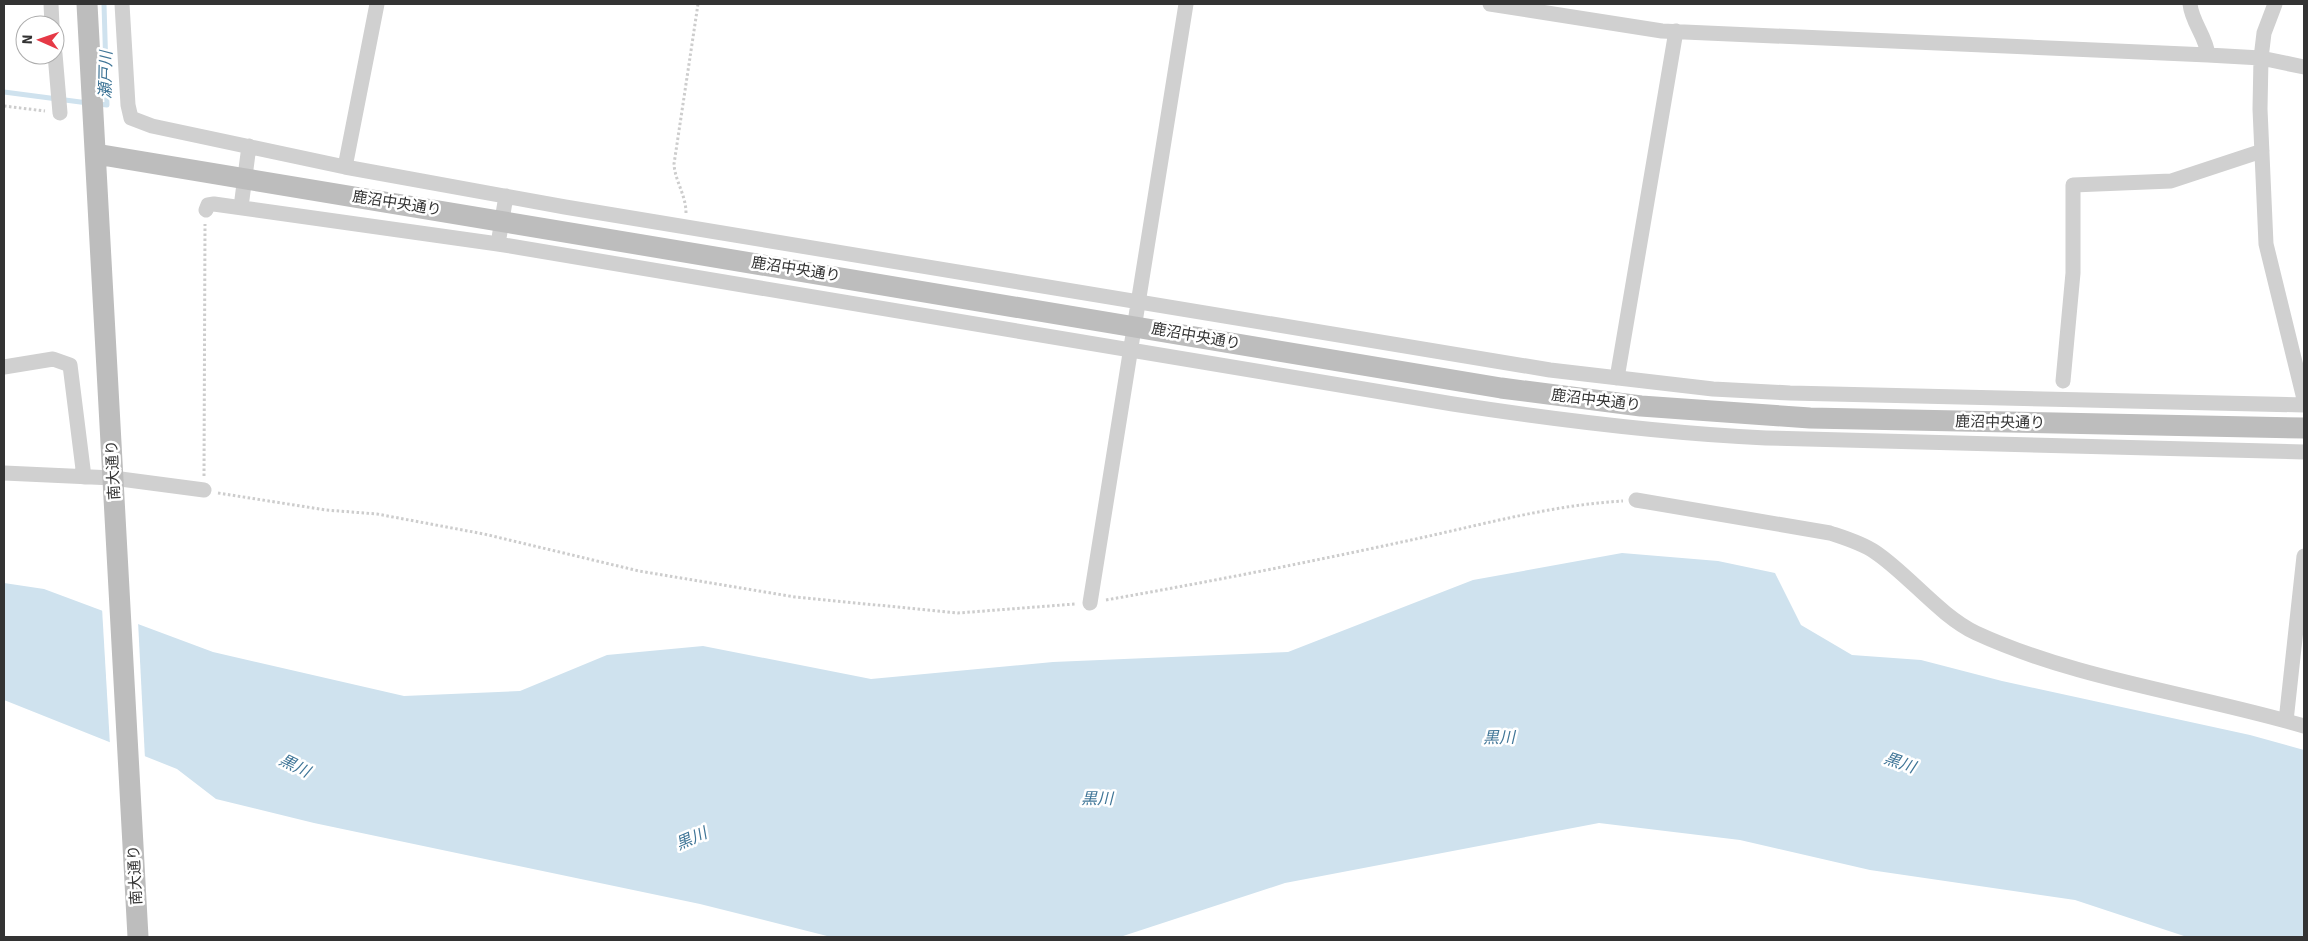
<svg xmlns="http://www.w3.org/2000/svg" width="2308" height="941" font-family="Signika,'Noto Sans JP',sans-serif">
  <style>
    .water { fill: #cfe2ee }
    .pier { fill: #fff }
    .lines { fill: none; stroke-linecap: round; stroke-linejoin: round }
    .stream { stroke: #cfe2ee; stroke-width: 5 }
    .path { stroke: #cdcdcd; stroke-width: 3; stroke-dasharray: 2.5 2.5; stroke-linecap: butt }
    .street { stroke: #d0d0d0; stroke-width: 15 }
    .secondary { stroke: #bdbdbd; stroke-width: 21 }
    .labels { text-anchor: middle; stroke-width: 5; stroke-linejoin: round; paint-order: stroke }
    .street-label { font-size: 15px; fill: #333; stroke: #fff }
    .water-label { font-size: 16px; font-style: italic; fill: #3f7597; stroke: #fff }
  </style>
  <rect width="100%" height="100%" fill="#fff"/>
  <path class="water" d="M1622,553L1718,561L1775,573L1801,625L1852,655L1921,660L2002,681L2250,735L2304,750V937H2187L2075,900L1870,870L1740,840L1599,823L1285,883L1120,937H831L700,904L314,823L216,799L177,769L4,700V583L44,589L213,652L404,696L520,691L607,655L703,646L871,679L1053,662L1288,652L1473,580Z"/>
  <path class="pier" d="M102,608L138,621L145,759L110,745Z"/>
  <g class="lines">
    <path class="stream" d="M4,92L88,103
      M98,104L107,105L104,4"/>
    <path class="path" d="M4,106L45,111
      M686,213C686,195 675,181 674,164L698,4
      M204,476L205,224
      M218,493L326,510L377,514L484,534L639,571L795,597L958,613L1075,604
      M1106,600C1208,582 1310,562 1411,540C1481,525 1551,505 1623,501"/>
    <path class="street" d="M51,4L52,25
      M122,4L128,105L131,118L152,126L345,167L565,207L1550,370L1713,389L1790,393L2304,405
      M1490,4L1662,31L2208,55
      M2190,4C2192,23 2206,36 2208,55L2261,58L2304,67
      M2275,4L2264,33L2261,58L2260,109L2266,244L2304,399
      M55,54L60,113
      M345,167L377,4
      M241,207L249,146
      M206,210L208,205L214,204L498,244L1453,404C1557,420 1661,433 1766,438L2304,452
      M498,244L506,196
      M4,367L53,359L70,365L84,477
      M1617,378L1676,31
      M2063,381L2073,273V185L2171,181L2262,151
      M4,473L113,478L204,490
      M1636,500L1830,533C1845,538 1862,543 1875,552C1908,574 1940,616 1976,633C2078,680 2196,694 2304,726
      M1090,603L1186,4
      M2286,721L2304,556"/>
    <path class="secondary" d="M87,4L138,937
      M96,154L1501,388L1641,406L1810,418L2304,428"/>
  </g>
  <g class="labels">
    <g class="street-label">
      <text transform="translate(397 203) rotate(9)" y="5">鹿沼中央通り</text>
      <text transform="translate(796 269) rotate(9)" y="5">鹿沼中央通り</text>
      <text transform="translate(1196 336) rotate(10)" y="5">鹿沼中央通り</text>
      <text transform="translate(1596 400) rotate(7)" y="5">鹿沼中央通り</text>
      <text transform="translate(2000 422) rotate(1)" y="5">鹿沼中央通り</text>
      <text transform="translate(113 470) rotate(-93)" y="5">南大通り</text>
      <text transform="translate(135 875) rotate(-93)" y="5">南大通り</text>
    </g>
    <g class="water-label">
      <text transform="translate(105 75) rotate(-89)" y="6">瀬戸川</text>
      <text transform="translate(1499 737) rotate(-1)" y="6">黒川</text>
      <text transform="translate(1900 762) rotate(19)" y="6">黒川</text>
      <text transform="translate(295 765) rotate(26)" y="6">黒川</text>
      <text x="1097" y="804">黒川</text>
      <text transform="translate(691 838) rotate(-24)" y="6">黒川</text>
    </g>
  </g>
  <rect width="2308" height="941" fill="none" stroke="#333333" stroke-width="10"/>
  <g transform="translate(40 40) rotate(272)"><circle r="24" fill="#ffffff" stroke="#adadad"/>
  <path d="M0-4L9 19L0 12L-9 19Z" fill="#e63946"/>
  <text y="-8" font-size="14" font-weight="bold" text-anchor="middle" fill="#333333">N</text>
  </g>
</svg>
